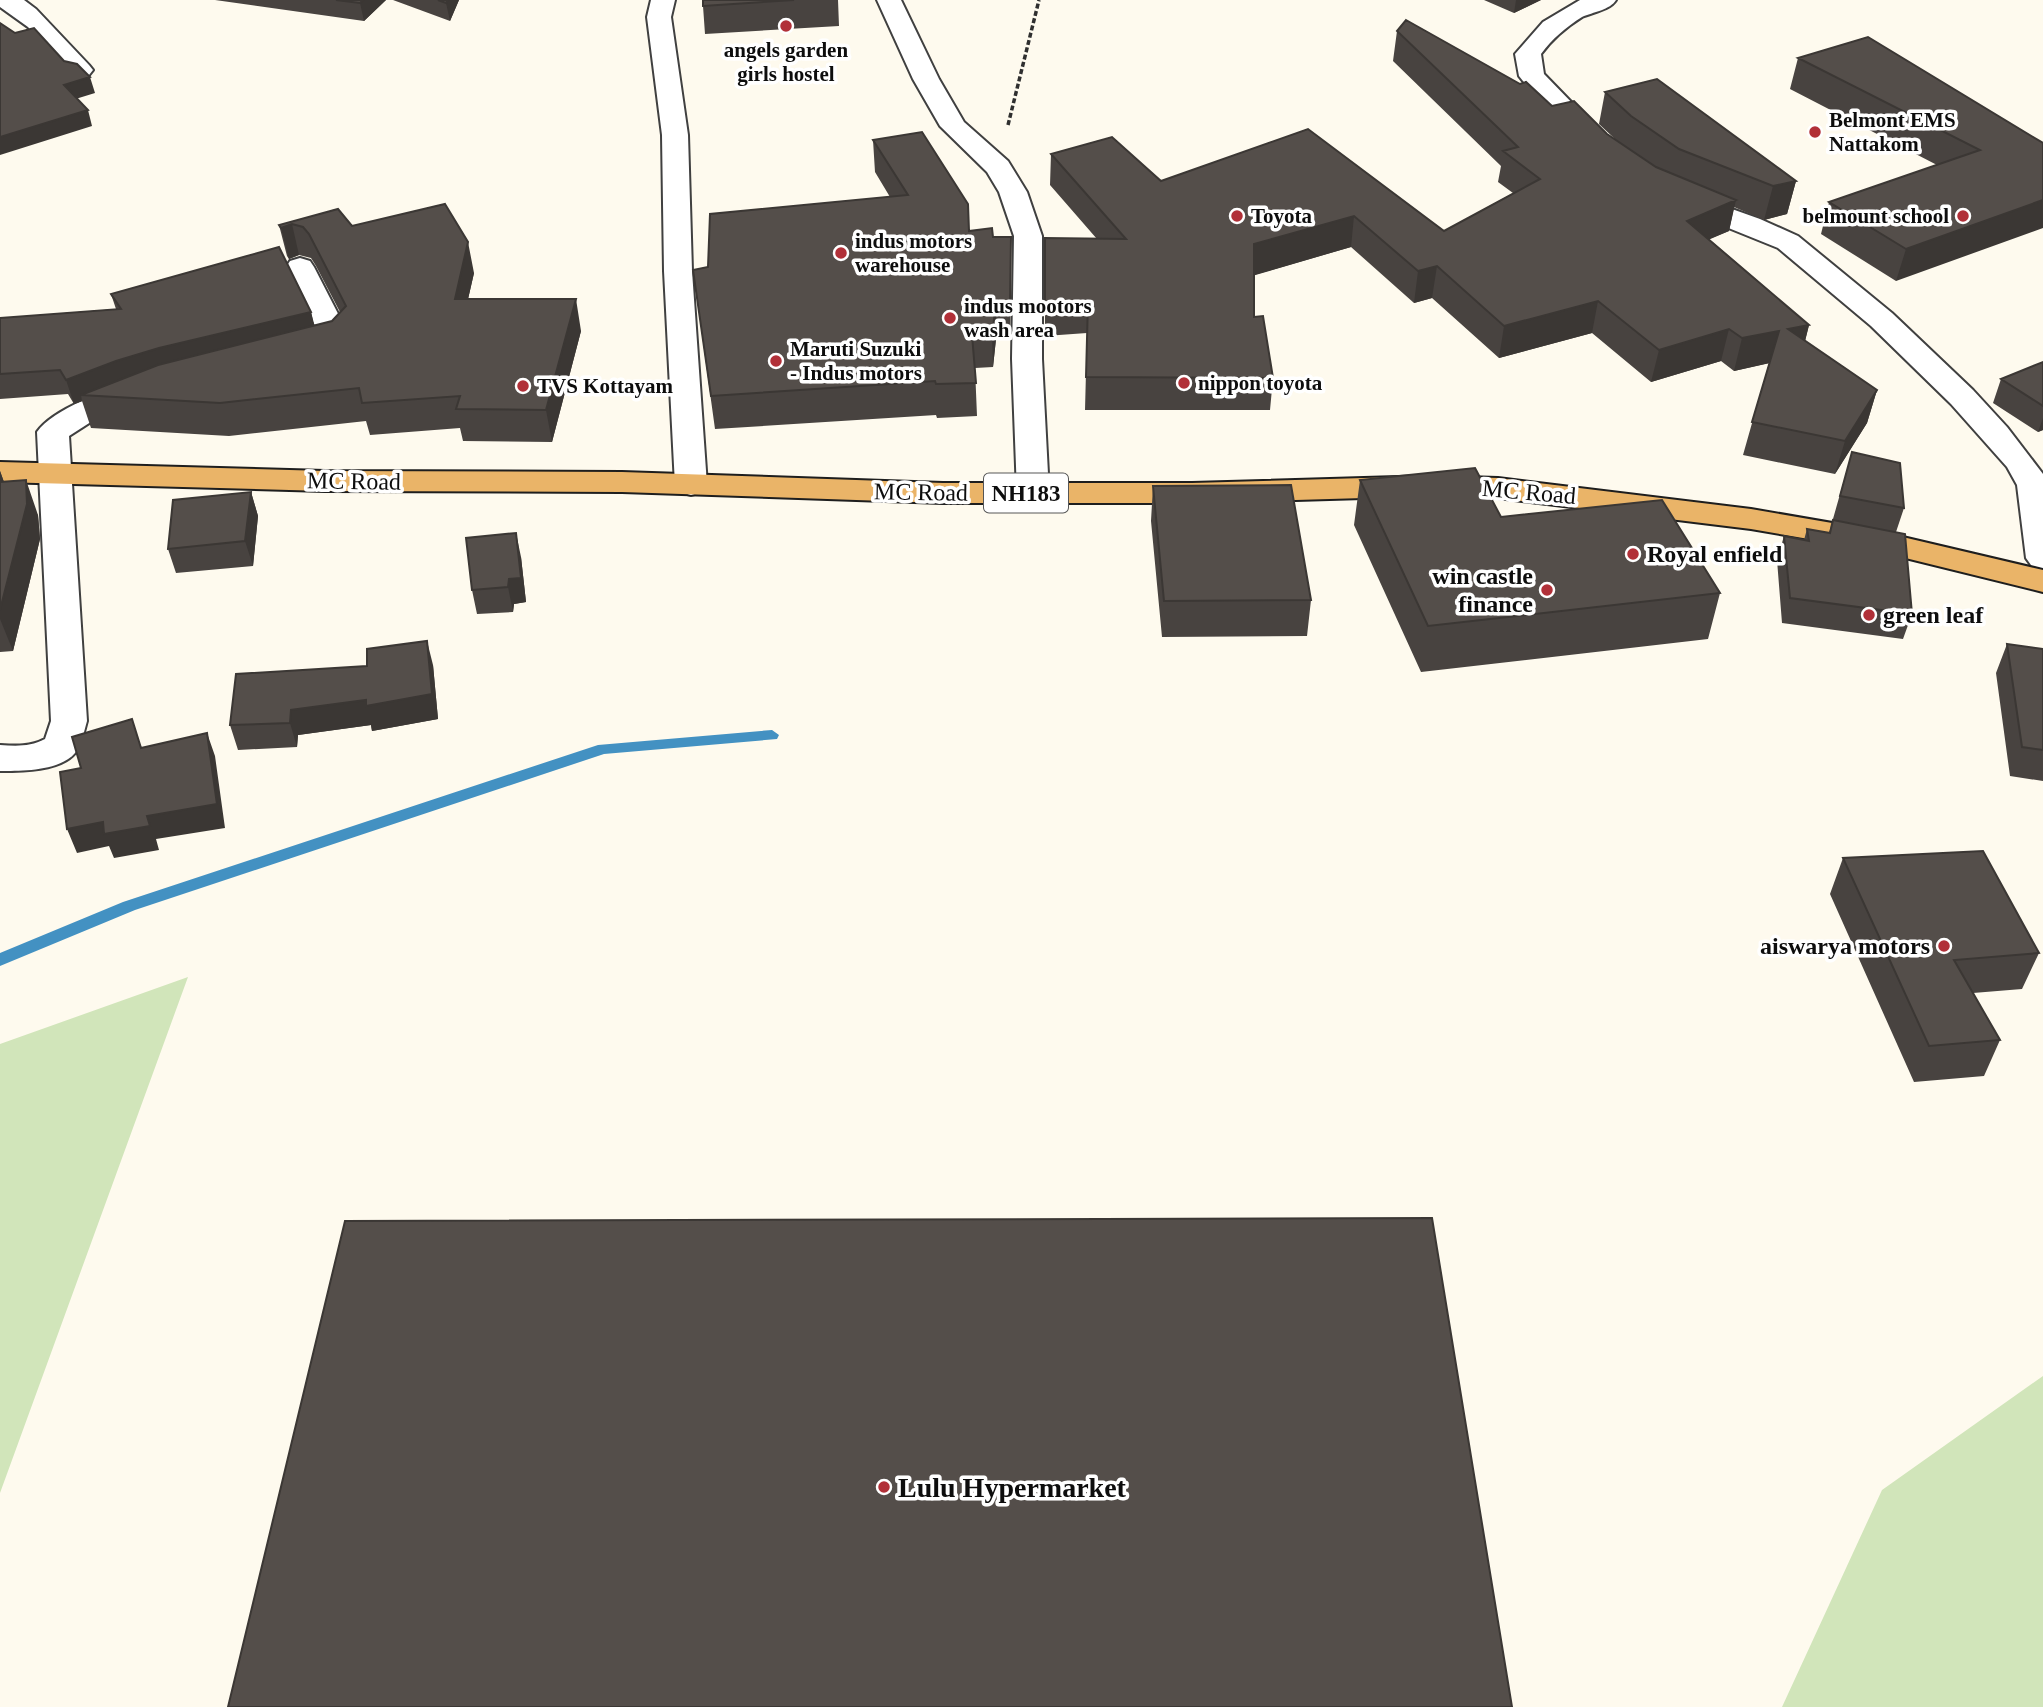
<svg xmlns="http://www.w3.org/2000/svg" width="2043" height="1707" font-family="Georgia,serif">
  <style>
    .green { fill: #d1e5ba }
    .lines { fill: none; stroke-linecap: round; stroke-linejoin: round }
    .stream { fill: #4391c2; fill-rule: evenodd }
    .minor-casing { stroke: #404040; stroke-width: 4 }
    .trunk-casing { stroke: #1e1e1e; stroke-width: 4 }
    .path { stroke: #2f2f2f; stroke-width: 3.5; stroke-dasharray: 5 2.5; stroke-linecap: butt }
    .minor { fill: #fff; fill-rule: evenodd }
    .trunk { fill: #eab468; fill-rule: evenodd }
    .wall { fill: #484340 }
    .shaded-wall { fill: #3b3734 }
    .building { fill: #544e4a; stroke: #3b3734; stroke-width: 2 }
    .poi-dot { fill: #b13038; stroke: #fff; stroke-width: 2.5 }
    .labels { text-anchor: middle; stroke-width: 7; stroke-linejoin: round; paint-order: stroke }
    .far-poi-label { font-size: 21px; font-weight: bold; fill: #0d0d0d; stroke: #fff; text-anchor: start }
    .shield { fill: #fff; stroke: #565656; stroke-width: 2 }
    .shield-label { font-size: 23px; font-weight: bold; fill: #0d0d0d }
    .street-label { font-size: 24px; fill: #0d0d0d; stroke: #fff }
    .poi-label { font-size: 24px; font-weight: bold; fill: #0d0d0d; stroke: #fff; text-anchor: start }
    .near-poi-label { font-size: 28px; font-weight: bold; fill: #0d0d0d; stroke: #fff; text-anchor: start }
  </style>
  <rect width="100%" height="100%" fill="#fefaee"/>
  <path class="green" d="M188,977L0,1493V1044Z
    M2043,1376V1707H1782L1882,1490Z"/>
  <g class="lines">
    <path class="stream" d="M772,730L779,735L777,739L604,754L135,910L0,966V953L123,902L598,745Z"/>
    <g class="minor-casing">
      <path id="minor" d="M0,0H24L36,9L89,65L93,70L89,75L80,78L71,75L28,27L0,7Z
        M651,0H675L671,17L688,135L692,271L707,485L702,492L691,495L680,492L675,485L664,271L662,135L647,17Z
        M877,0H901L939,79L964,122L1008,161L1027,192L1042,236V359L1049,493L1045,500L1033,503L1021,500L1017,493L1012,359L1014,236L999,192L987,172L940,126L913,79Z
        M1580,0H1616C1610,10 1593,12 1582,17C1566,27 1552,39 1541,54L1544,74L1610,142L1606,148L1597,150L1588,148L1523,81L1519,76L1515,54L1543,22Z
        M1684,192L1760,219L1798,236L1892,313L1973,390L2007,427L2043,474V568L2031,565L2026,558L2017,485L2007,467L1951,404L1871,326L1778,248L1674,206L1670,200L1674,194Z
        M300,258L310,261L314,267L351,339C340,355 312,362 294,357L290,351L294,345L320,336L286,267L290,261Z
        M135,383L146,385L150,392L146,399L97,418L69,436L87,721C84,731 82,744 75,753C60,771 22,771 0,771V745C16,746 30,747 45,739L51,721L37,432C54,408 107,390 135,383Z"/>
    </g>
    <g class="trunk-casing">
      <path id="trunk" d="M0,462L325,471L622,472L943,483H1192L1432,476L1498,478L1751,509L1873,530L2043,570V592L1873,550L1751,529L1498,498L1432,496L1192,503H943L622,492L325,491L0,482Z"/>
    </g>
    <path class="path" d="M1008,125L1039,0"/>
    <use href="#minor" class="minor"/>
    <use href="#trunk" class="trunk"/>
  </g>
  <path class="wall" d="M215,0H386L364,21Z
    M393,0H459L450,21Z
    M703,0H838L839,26L705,34L703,6Z
    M1484,0H1541L1514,13Z
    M1397,31L1552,106L1607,134L1615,139L1599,124L1605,92L1796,181L1787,214L1764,220L1734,207L1729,231L1709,239L1809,325L1805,341L1877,390L1867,423L1835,474L1743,455L1769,363L1734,371L1721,361L1651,382L1592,333L1499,358L1432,298L1414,303L1351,247L1254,275V317L1273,378L1270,410H1085L1087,333L1045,336V238L1097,239L1050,185L1051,154L1161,181L1444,231L1513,193L1498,182L1501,166L1393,61Z
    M1798,58L2043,143L1896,281L1821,234L1829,202L1937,165L1790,89Z
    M873,140L969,231L993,237H1011L1010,338L996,339L993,367L975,368L977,416L937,418L936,415L715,429L693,270L708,267L890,197L875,172Z
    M338,209L352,226L474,273L468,299L581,331L552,442L463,441L460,428L370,435L366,421L229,436L91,428L82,401L74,404L68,394L0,399V318L116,309L111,294L311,312L314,326L332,321L340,312L316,266L311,258L299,255L289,259L287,256L279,225Z
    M2043,362V430L2038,432L1993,403L2001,379Z
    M1852,452L1904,508L1896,532L1912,614L1903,639L1782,623L1777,560L1784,536L1804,540L1807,529L1829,533Z
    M0,471L4,482L38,515L40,539L13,651L0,652Z
    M1360,480L1501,517L1720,593L1708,639L1421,672L1354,525Z
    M1153,486L1311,600L1307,636L1162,637L1151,521Z
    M251,492L258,516L253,566L176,573L168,549Z
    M521,557L526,602L514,604L513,612L477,614L472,590Z
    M2007,644L2043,649V781L2010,776L1996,673Z
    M433,665L438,719L372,731L371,725L298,735L297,747L238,750L230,725Z
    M1843,858L2039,953L2022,989L1973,993L2000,1040L1984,1076L1914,1082L1830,894Z"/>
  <path class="shaded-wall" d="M363,0H386L364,21L360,3Z
    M448,0H459L450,21L446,3Z
    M1516,0H1541L1514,13Z
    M90,77L95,93L69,101L64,85Z
    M88,110L92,126L0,155V137Z
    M1796,181L1787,214L1764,220L1773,186Z
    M1736,200L1729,231L1680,252L1687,221Z
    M2043,200V228L1896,281L1906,249Z
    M1354,216L1351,247L1252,276L1254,244Z
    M292,224L299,255L289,259L281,228Z
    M1011,237V269L1010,338V305Z
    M468,242L474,273L461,330L455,299Z
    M1437,266L1432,298L1414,303L1418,271Z
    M576,299L581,331L552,442L546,410Z
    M1598,301L1592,333L1499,358L1504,326Z
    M996,306V339L993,367L992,333Z
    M311,312L317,335L81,395L82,401L74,404L66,380L116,361L159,348Z
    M1809,325L1801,357L1788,329Z
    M1729,329L1721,361L1651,382L1659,350Z
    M1779,331L1770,363L1734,371L1742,338Z
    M1877,390L1867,423L1835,474L1845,441Z
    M2043,418V430L2038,432Z
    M0,471L5,485L0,504Z
    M26,480L38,515L40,539L13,651L0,619V610Z
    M251,492L258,516L253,566L245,541Z
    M516,533L521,557L526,602L514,604L513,612L508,587Z
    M427,641L433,665L438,719L372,731L371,725L298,735L297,747L290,723L291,710L366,700Z
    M207,733L215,756L225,828L156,839L159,850L114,858L109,846L77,853L67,829L103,822Z"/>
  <path class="building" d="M336,0H363L360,3Z
    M438,0H448L446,3Z
    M703,0H794L703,6Z
    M1406,20L1520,84L1526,82L1552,106L1574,101L1607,134L1656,167L1736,200L1687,221L1809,325L1788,329L1877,390L1845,441L1752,422L1779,331L1742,338L1729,329L1659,350L1598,301L1504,326L1437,266L1418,271L1354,216L1254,244V317L1263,316L1273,378L1086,377L1088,301L1045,304V238L1126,239L1051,154L1112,137L1161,181L1308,129L1444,231L1540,179L1503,151L1518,147L1397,31Z
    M0,23L15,33L34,28L64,61L77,64L90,77L64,85L88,110L0,137Z
    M1868,37L2043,143V200L1906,249L1829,202L1980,150L1798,58Z
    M1657,79L1796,181L1773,186L1679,149L1631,116L1605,92Z
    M922,132L968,204L969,231L992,228L993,237H1011L1010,305L996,306L992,333L972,335L976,383L936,384L935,381L711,396L693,270L708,267L710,214L908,195L873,140Z
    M445,204L468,242L455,299H576L546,410L456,409L460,396L362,403L359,388L220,403L81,395L158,365L332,321L346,306L309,234L303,227L292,224L281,228L279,225L338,209L352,226Z
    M279,247L311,312L159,348L116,361L66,380L60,370L0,374V318L121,309L111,294Z
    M2043,362V406L2001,379Z
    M1852,452L1900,463L1904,508L1840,496Z
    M1475,468L1501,517L1662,500L1720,593L1428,626L1360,480Z
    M26,480L27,504L0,610V482Z
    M1291,485L1311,600L1164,601L1153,486Z
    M251,492L245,541L168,549L173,500Z
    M1833,520L1905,534L1912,614L1790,598L1784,536L1809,541L1807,529L1830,533Z
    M516,533L521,578L509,579L508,587L472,590L466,538Z
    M427,641L432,694L366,706V700L291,710L290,723L230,725L236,674L367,666V649Z
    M2007,644L2043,649V750L2022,747Z
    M132,719L141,748L207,733L217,804L147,816L150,826L104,834L103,822L67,829L60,772L81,768L72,737Z
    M1983,851L2039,953L1954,960L2000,1040L1929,1046L1843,858Z
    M1432,1218L1512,1707H228L345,1221Z"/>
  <g class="poi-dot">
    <circle cx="786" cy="26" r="7"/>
    <circle cx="1815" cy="132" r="7"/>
    <circle cx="1237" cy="216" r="7"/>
    <circle cx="1963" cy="216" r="7"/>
    <circle cx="841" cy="253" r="7"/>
    <circle cx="950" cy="318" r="7"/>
    <circle cx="776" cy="361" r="7"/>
    <circle cx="1184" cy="383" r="7"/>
    <circle cx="523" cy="386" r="7"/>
    <circle cx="1633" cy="554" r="7"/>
    <circle cx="1547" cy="590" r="7"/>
    <circle cx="1869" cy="615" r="7"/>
    <circle cx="1944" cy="946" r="7"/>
    <circle cx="884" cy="1487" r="7"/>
  </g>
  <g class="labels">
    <g class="far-poi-label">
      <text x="786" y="57" text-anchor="middle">angels garden<tspan x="786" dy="24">girls hostel</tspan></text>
      <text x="1829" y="127">Belmont EMS<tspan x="1829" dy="24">Nattakom</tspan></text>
      <text x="1251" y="223">Toyota</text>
      <text x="1949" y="223" text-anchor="end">belmount school</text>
      <text x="855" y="248">indus motors<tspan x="855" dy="24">warehouse</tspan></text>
      <text x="964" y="313">indus mootors<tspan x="964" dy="24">wash area</tspan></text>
      <text x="790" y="356">Maruti Suzuki<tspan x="790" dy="24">- Indus motors</tspan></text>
      <text x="1198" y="390">nippon toyota</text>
      <text x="537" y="393">TVS Kottayam</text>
    </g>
    <rect class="shield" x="984" y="473.5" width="84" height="39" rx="5"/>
    <g class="shield-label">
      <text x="1026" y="501">NH183</text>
    </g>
    <g class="street-label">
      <text transform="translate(354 481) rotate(1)" y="8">MC Road</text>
      <text transform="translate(921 492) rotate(1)" y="8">MC Road</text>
      <text transform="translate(1529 492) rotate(5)" y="8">MC Road</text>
    </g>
    <g class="poi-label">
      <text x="1647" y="562">Royal enfield</text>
      <text x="1533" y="584" text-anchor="end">win castle<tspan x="1533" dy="28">finance</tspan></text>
      <text x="1883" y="623">green leaf</text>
      <text x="1930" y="954" text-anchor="end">aiswarya motors</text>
    </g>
    <g class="near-poi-label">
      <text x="898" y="1497">Lulu Hypermarket</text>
    </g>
  </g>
</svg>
